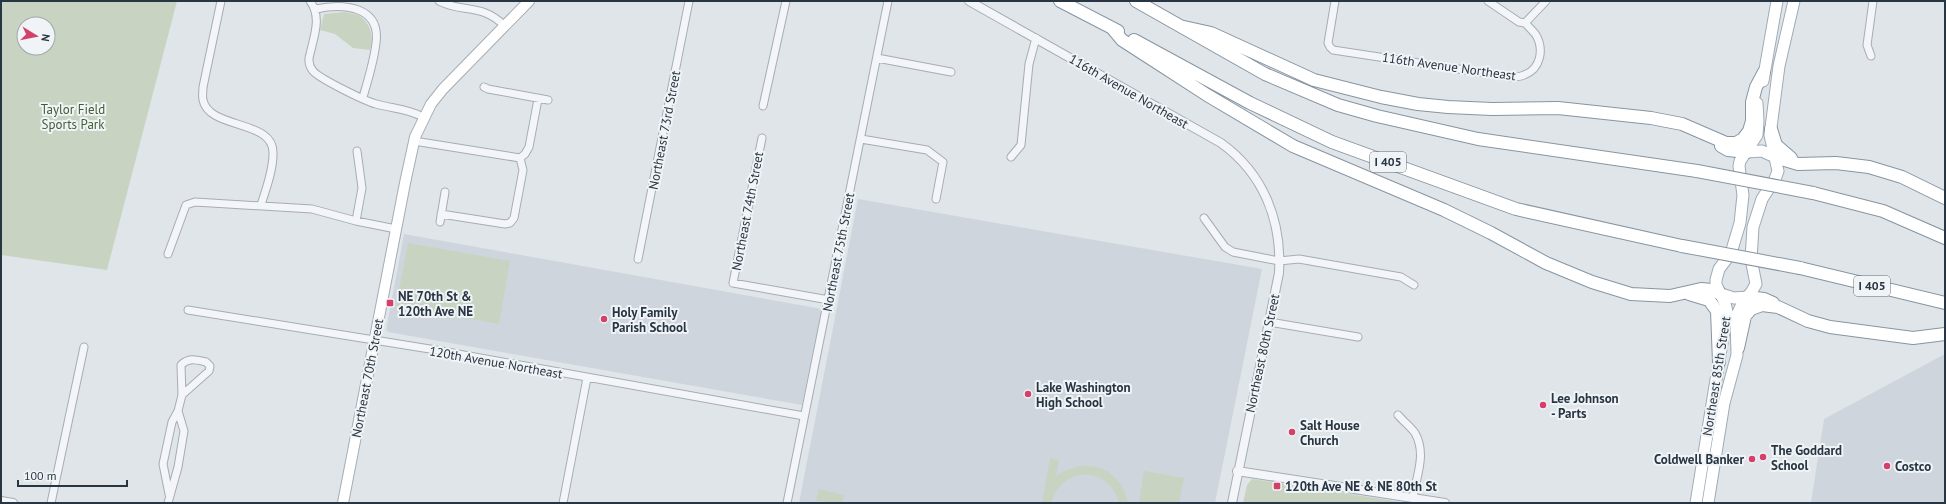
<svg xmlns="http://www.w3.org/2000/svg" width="1946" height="504" font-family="'PT Sans',sans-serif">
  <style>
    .built { fill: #ced5dc }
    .green { fill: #c8d4c1; fill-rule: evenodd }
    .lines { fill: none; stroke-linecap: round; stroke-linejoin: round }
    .minor-casing { stroke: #a5adb4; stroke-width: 9 }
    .tertiary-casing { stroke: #a5adb4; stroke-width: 10 }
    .secondary-casing { stroke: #a5adb4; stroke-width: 12 }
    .primary-casing { stroke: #9fabb6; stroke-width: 13 }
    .motorway-casing { stroke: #8795a1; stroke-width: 14 }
    .minor { stroke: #f3f5f8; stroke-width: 7 }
    .tertiary { stroke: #f3f5f8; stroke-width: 8 }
    .secondary { stroke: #fff; stroke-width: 10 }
    .primary { stroke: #fff; stroke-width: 11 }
    .motorway { stroke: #fff; stroke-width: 12 }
    .motorway-bridge-casing { stroke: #8795a1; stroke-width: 14; stroke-linecap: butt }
    .motorway-bridge { stroke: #fff; stroke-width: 12 }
    .poi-dot { fill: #d3416b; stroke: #f0f4f7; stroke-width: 1.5 }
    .labels { text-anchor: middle; stroke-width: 4; stroke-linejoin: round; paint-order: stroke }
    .shield { fill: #f0f4f7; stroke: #646e78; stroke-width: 1 }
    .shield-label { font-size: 12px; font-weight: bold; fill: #283542 }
    .street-label { font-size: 13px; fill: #283542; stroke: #f0f4f7 }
    .park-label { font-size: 13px; fill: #425e35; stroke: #f0f4f7 }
    .poi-label { font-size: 13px; font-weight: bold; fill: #283542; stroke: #f0f4f7; text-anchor: start }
  </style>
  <rect width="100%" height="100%" fill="#e0e5ea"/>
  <path class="built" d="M858,199L1262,269L1215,503H799Z
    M404,234L822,309L802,405L388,332L386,330Z
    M1945,354V503H1811L1824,419Z"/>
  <path class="green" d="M1,1H177L107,270L1,255ZM24,24H48V48H24Z
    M345,12C350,13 357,14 361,17C371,24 374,39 370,50L353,48L335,34L320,30L324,14Z
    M408,243L510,261L499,324L396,306Z
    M1050,458L1059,460L1056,476C1085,456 1121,467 1128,503H1119C1109,465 1062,466 1051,503H1042Z
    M1144,471L1184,478L1179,503H1139Z
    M1252,479L1407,503H1243L1247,485Z
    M819,489L844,495L842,503L816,501Z"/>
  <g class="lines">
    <g class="minor-casing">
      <path id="minor" d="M221,1L203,87C203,91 202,96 203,100C209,130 275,119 273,154C273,171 266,189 261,205
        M310,1C322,17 314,36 310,54C308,60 309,66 313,71C320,79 365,101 376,104C394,109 406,108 423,117
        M439,1C465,14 479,2 505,26
        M1335,1L1328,43L1330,47L1333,50L1511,77C1515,77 1520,77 1524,75C1541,69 1544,49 1536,35C1533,31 1529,27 1525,23
        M1488,1L1519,22L1525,23
        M316,9C343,3 381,6 376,43C374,61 368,80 363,97
        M1525,23L1546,1
        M1871,56L1867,45L1873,1
        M877,58L951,72
        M484,87L488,89L548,100
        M763,106L786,1
        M762,138L733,283L829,300
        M861,139L927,150L943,162L936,199
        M414,141L520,158
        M1011,157L1021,145L1029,64L1036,38
        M520,158L525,154L529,147L538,99
        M441,214L505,224L510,223L514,218L523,170L520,158
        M1204,218L1225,247L1233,252L1279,261L1299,259L1401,277L1414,285
        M356,221L362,188L357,151
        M440,222L445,192
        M168,254L186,205L195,202L312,209L356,221L396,229
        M638,259L689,1
        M188,310L436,350L804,416
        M1269,322L1358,337
        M1398,415C1403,421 1411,427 1415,433C1427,454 1416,477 1413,498
        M169,494L163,464L172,422L178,411L182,395L181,365C189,357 197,360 206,362L210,366L209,371L182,395
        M51,503L84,347
        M168,503L178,467L184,431L178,411
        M563,503L587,378
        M787,503L888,1"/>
    </g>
    <g class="tertiary-casing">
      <path id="tertiary" d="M969,1L1221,143C1264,174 1282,221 1279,273L1232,503
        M1237,471L1445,503
        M1,501L13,503"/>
    </g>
    <g class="secondary-casing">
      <path id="secondary" d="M343,503L405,183L415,137L431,104L443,89L529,1"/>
    </g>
    <g class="primary-casing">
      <path id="primary" d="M1763,81L1777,1
        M1747,152L1762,151L1775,157
        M1721,294L1734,298L1747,297
        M1696,503L1727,312L1725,303L1716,285V280L1719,269L1731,253L1740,223L1743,195L1739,166L1740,161L1757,135L1758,121L1757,103
        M1708,503L1724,403L1737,355L1736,317L1742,304L1752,291L1756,284L1751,259L1753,227L1762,199L1775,179L1778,171L1770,135L1779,66L1794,1"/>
    </g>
    <g class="motorway-casing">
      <path id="motorway" d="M1060,1L1118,31
        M1136,1L1265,74L1338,105L1377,116L1478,139L1697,171
        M1184,27L1211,33L1314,80L1381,97L1418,104L1448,107L1492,109L1558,108L1651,118L1682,124L1726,143H1736L1743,139L1749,131L1752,121V102L1756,87L1764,72
        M1112,28L1122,40L1153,60L1207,95L1293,146L1444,210L1491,233L1546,263L1592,282L1631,294L1670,296L1701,289L1712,290L1721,294
        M1134,40L1250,103L1332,142L1516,209L1682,246
        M1771,129L1776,145L1791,158
        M1721,146L1728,150L1747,152
        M1775,157L1798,164L1836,163L1869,167L1902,177L1945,198
        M1813,193L1883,211L1945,238
        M1800,268L1945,303
        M1689,294L1709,300L1717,311L1719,362
        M1747,297L1764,299L1773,303
        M1738,348L1745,316L1751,309L1762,305L1778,307L1808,321L1830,327L1913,338L1945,334"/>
    </g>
    <use href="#minor" class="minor"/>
    <use href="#tertiary" class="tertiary"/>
    <use href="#secondary" class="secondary"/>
    <use href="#primary" class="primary"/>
    <use href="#motorway" class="motorway"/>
    <g class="motorway-bridge-casing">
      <path id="motorway-bridge" d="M1697,171L1813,193
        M1682,246L1800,268"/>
    </g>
    <use href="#motorway-bridge" class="motorway-bridge"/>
  </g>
  <g class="poi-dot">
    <rect x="386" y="299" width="8" height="8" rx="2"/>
    <circle cx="604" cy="319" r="4"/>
    <circle cx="1028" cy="394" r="4"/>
    <circle cx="1543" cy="405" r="4"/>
    <circle cx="1292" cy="432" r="4"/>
    <circle cx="1763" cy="457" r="4"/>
    <circle cx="1752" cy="459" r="4"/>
    <circle cx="1887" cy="466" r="4"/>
    <rect x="1273" y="482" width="8" height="8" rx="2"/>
  </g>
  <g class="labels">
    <g class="shield">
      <rect x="1370" y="152" width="36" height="20" rx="3"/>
      <rect x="1854" y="276" width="36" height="20" rx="3"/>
    </g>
    <g class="shield-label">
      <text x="1388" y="166">I 405</text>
      <text x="1872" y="290">I 405</text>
    </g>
    <g class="street-label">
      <text transform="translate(1449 66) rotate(8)" y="5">116th Avenue Northeast</text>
      <text transform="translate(1129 91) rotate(30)" y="5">116th Avenue Northeast</text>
      <text transform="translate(664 130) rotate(-79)" y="5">Northeast 73rd Street</text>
      <text transform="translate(747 211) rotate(-79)" y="5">Northeast 74th Street</text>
      <text transform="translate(838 252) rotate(-79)" y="5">Northeast 75th Street</text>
      <text transform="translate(1262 353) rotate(-78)" y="5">Northeast 80th Street</text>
      <text transform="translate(496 362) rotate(10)" y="5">120th Avenue Northeast</text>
      <text transform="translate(1716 376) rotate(-81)" y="5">Northeast 85th Street</text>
      <text transform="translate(367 378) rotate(-79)" y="5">Northeast 70th Street</text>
    </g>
    <g class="park-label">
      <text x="73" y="114">Taylor Field<tspan x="73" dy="15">Sports Park</tspan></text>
    </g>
    <g class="poi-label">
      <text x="398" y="301">NE 70th St &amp;<tspan x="398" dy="15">120th Ave NE</tspan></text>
      <text x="612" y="317">Holy Family<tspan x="612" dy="15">Parish School</tspan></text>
      <text x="1036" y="392">Lake Washington<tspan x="1036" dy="15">High School</tspan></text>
      <text x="1551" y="403">Lee Johnson<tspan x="1551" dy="15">- Parts</tspan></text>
      <text x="1300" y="430">Salt House<tspan x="1300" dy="15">Church</tspan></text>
      <text x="1771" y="455">The Goddard<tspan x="1771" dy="15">School</tspan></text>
      <text x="1744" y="464" text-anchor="end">Coldwell Banker</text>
      <text x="1895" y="471">Costco</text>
      <text x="1285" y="491">120th Ave NE &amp; NE 80th St</text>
    </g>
  </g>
  <rect width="1946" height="504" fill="none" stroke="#283542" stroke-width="4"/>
  <g transform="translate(36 36) rotate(100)"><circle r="19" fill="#f0f4f7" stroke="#a0a8af"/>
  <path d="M0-3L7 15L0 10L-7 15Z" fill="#d3416b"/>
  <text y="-6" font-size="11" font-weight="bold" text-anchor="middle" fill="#283542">N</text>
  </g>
  <path d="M18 480v6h109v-6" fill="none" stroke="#283542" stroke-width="2"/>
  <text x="24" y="480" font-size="12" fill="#283542" stroke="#f0f4f7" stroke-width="3" paint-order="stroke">100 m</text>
</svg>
